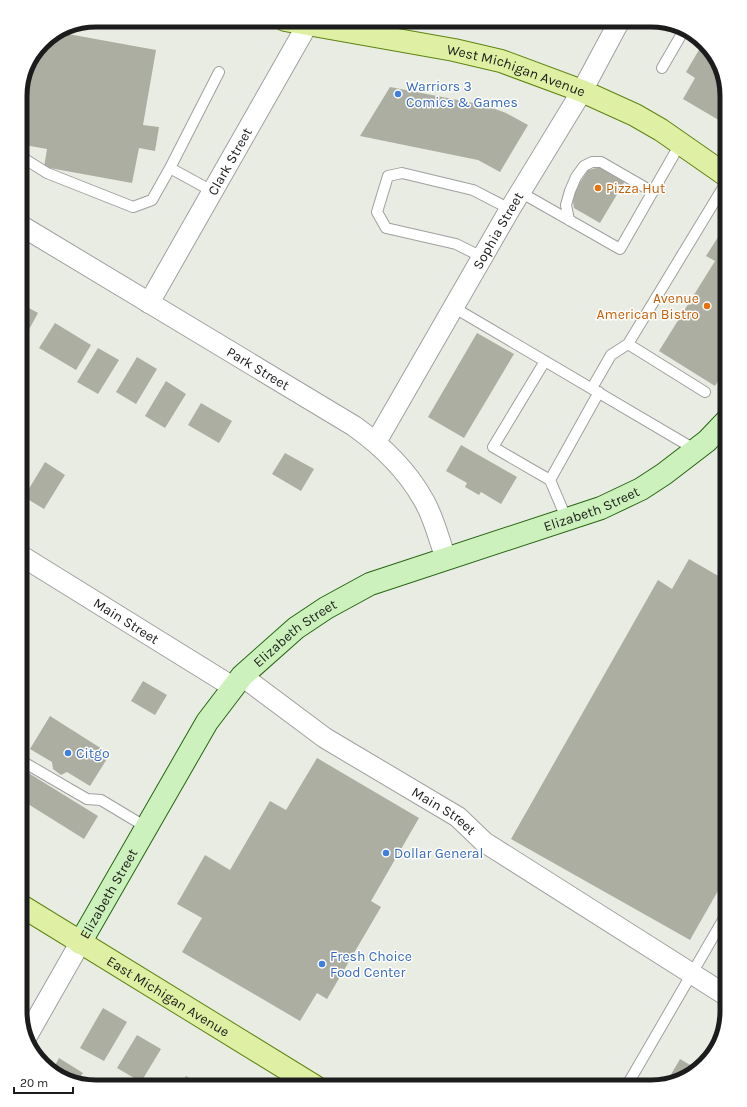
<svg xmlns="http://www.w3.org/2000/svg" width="747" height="1107" font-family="Karla,sans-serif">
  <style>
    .building { fill: #adaea2 }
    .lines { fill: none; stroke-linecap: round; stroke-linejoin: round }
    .lane-casing { stroke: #a0a0a0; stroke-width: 12 }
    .street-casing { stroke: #a0a0a0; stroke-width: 22 }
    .secondary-casing { stroke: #256511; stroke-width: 24 }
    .primary-casing { stroke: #5e8411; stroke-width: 24 }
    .lane { stroke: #fff; stroke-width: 10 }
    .street { stroke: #fff; stroke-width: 20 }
    .secondary { stroke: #ccf1bc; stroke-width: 22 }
    .primary { stroke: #dff0a4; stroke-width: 22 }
    .shop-dot { fill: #3f7fe0; stroke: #fff; stroke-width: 1.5 }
    .food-dot { fill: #e8710a; stroke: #fff; stroke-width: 1.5 }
    .labels { text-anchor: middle; stroke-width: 3; stroke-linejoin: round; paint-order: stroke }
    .street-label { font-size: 14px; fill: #1c1c1c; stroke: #fff }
    .shop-label { font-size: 14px; fill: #366cbe; stroke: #fff; text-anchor: start }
    .food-label { font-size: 14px; fill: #c56008; stroke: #fff; text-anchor: start }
    .rim { fill: none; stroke: #1c1c1c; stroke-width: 5 }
  </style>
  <rect width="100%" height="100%" fill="#e9ece3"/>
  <path class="building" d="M57,32L156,50L143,125L159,127L155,151L139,148L132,183L44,167L47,149L30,146L20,140V92L43,42Z
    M703,43L717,58L727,96V125L683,99L695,78L686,72Z
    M390,87L484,105L506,113L528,125L500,172L478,160L360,136Z
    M601,167L625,181L600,223L574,208L572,195L588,170Z
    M725,226L727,228V367L715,386L659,351L715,261L706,256Z
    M20,303L38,313L26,335L20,332Z
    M55,323L91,345L76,370L39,348Z
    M477,333L514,354L464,438L428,417Z
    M98,348L119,360L98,394L77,382Z
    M137,357L157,369L136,404L116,392Z
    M166,381L186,394L165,428L145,416Z
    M201,403L232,421L219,443L188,425Z
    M461,445L517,477L501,504L481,492L479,495L465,487L467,483L446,471Z
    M285,453L314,469L301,491L272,474Z
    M45,462L65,475L44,509L24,497Z
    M689,559L727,581V875L690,940L511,839L658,580L672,589Z
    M143,681L167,695L155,715L131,701Z
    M50,716L110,754L90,786L67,772L61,775L53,769L52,762L30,749Z
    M317,758L419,818L371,901L381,907L327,999L317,993L300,1021L182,952L202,918L177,904L205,855L230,870L270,801L286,810Z
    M22,769L98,816L84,839L20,799V772Z
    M103,1008L127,1022L104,1061L80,1048Z
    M137,1035L161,1049L141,1082L117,1068Z
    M59,1058L83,1073L77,1082L58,1077L52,1071Z
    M680,1059L697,1069L689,1077L666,1083Z
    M186,1076L204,1087H180Z"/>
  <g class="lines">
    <g class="lane-casing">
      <path id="lane" d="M662,68L684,30
        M20,156L47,173L133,207L152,200L170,168L212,191
        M170,168L219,72
        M520,192L620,249L680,144
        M569,220L566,205L570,191L576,177L584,166L592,162H601L653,192
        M482,257L456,244L386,228L377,212L388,176L402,173L473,190L510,209
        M453,307L696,450
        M628,344L705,392
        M545,361L493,447L550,480L599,392
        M592,388L611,355L628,344L727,181
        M550,480L567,520
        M20,763H25L87,799L101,800L146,827
        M626,1087L727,913"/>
    </g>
    <g class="street-casing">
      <g id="street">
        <path id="s1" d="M20,225L354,426C382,446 406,469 423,499C434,517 439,540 446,559"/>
        <path id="s2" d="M149,303L310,20"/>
        <path id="s3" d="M376,442L510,209L582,91L620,20"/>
        <path id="s4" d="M20,555L233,687"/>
        <path id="s5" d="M242,676L325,738L458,817L484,842L727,996"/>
        <path d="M27,1036L80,943"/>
      </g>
    </g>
    <g class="secondary-casing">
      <g id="secondary">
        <path id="s6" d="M80,943L207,722L242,676L296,628L326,608L370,584L601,508L641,489L664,474L707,441L727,420"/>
      </g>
    </g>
    <g class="primary-casing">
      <g id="primary">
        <path id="s7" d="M285,20L454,50L501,61L582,91L635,115L661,130L727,176"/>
        <path id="s8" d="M20,905L316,1087"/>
      </g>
    </g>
    <use href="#lane" class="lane"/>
    <use href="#street" class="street"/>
    <use href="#secondary" class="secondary"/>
    <use href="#primary" class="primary"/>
  </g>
  <g class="shop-dot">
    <circle cx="398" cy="94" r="4"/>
    <circle cx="68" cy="753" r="4"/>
    <circle cx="386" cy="853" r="4"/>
    <circle cx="322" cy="964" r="4"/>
  </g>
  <g class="food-dot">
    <circle cx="598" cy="188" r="4"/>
    <circle cx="707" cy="306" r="4"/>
  </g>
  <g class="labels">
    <g class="street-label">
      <text dy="5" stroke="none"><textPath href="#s7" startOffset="237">West Michigan Avenue</textPath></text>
      <text dy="5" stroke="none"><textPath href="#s2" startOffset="163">Clark Street</textPath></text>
      <text dy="5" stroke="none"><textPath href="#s3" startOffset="244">Sophia Street</textPath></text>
      <text dy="5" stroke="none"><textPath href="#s1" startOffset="278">Park Street</textPath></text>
      <text dy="5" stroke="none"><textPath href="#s6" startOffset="705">Elizabeth Street</textPath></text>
      <text dy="5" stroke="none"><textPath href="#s4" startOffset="125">Main Street</textPath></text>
      <text dy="5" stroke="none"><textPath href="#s6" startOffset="381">Elizabeth Street</textPath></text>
      <text dy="5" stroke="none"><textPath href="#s5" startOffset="243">Main Street</textPath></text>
      <text dy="5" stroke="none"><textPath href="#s6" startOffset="57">Elizabeth Street</textPath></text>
      <text dy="5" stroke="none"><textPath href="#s8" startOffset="174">East Michigan Avenue</textPath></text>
    </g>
    <g class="shop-label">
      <text x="406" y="91">Warriors 3<tspan x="406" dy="16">Comics &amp; Games</tspan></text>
      <text x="76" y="758">Citgo</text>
      <text x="394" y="858">Dollar General</text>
      <text x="330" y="961">Fresh Choice<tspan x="330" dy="16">Food Center</tspan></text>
    </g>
    <g class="food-label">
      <text x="606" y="193">Pizza Hut</text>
      <text x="699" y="303" text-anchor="end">Avenue<tspan x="699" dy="16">American Bistro</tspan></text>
    </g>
  </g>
  <path d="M0 0H747V1107H0ZM96 27H651A69 69 0 0 1 720 96V1011A69 69 0 0 1 651 1080H96A69 69 0 0 1 27 1011V96A69 69 0 0 1 96 27Z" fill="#fff" fill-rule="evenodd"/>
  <path class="rim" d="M96 27H651A69 69 0 0 1 720 96V1011A69 69 0 0 1 651 1080H96A69 69 0 0 1 27 1011V96A69 69 0 0 1 96 27Z"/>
  <path d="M14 1087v6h59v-6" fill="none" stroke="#1c1c1c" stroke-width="2"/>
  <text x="20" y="1087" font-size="12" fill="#1c1c1c" stroke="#ffffff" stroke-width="3" paint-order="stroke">20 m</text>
</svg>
